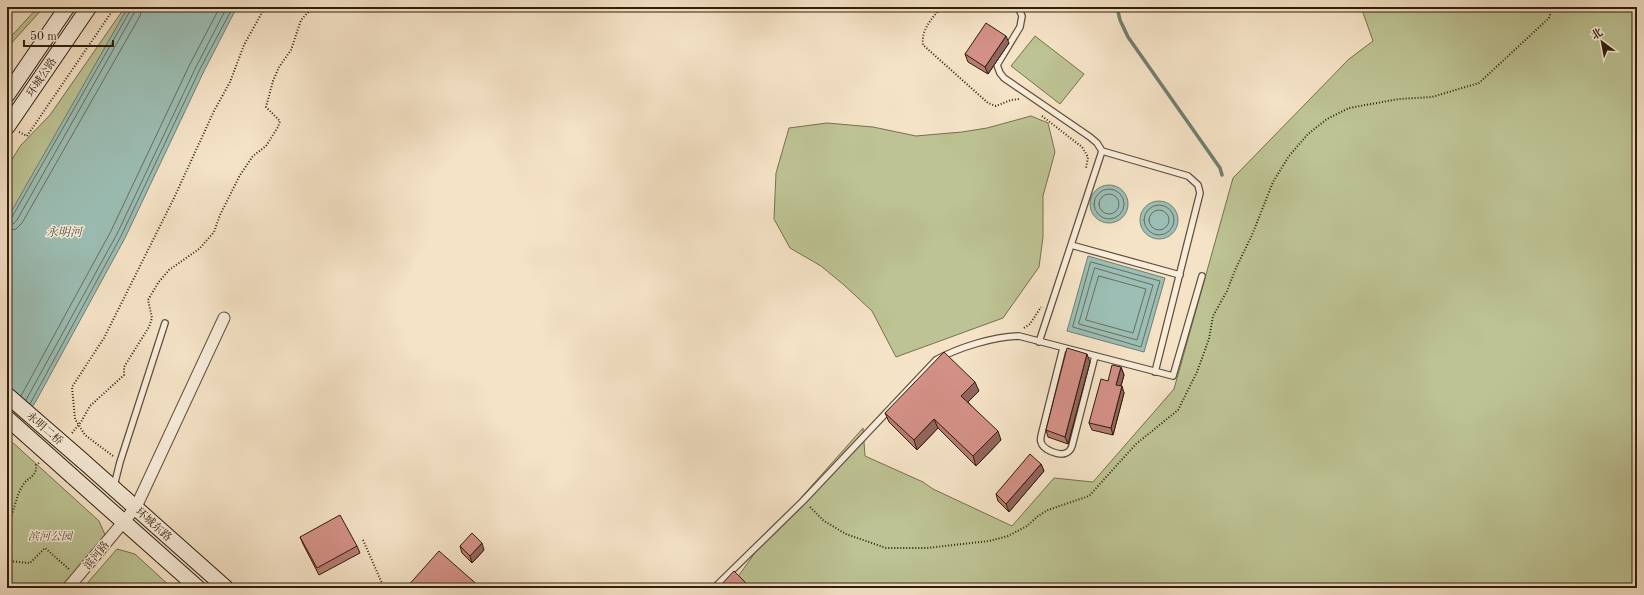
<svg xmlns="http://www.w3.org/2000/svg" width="1644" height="595" font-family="'Old Standard TT','Noto Serif SC',serif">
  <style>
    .green { fill: #bdc394; stroke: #767050 }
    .water { fill: #9cbeb4; stroke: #717e70 }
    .pier { fill: #f5e3c7 }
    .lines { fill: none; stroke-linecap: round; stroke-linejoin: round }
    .shore { stroke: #666e60; stroke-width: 1 }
    .stream { stroke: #717e70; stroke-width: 3.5 }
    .service-casing { stroke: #614f3a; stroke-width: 8 }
    .minor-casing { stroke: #614f3a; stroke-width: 13 }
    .secondary-casing { stroke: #301e0b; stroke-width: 17 }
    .path { stroke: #301e0b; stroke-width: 2; stroke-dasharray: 1 2; stroke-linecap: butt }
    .service { stroke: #f8eddb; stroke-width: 5.5 }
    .minor { stroke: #f8eddb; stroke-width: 11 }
    .secondary { stroke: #f8eddb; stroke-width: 15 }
    .secondary-bridge-casing { stroke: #301e0b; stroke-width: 17; stroke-linecap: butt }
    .secondary-bridge { stroke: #f8eddb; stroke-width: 15 }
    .wall { fill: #b57c73; stroke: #301e0b }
    .shaded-wall { fill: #94655e; stroke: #301e0b }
    .building { fill: #d39086; stroke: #301e0b }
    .labels { text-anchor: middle; stroke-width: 3; stroke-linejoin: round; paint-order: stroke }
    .street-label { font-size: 11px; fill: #301e0b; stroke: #f8eddb }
    .park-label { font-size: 11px; font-style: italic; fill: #5a5034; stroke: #f8eddb }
    .water-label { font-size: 12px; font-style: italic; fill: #504e3e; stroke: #f8eddb }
  </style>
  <rect width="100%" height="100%" fill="#f5e3c7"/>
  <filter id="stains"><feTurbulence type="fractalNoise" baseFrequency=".005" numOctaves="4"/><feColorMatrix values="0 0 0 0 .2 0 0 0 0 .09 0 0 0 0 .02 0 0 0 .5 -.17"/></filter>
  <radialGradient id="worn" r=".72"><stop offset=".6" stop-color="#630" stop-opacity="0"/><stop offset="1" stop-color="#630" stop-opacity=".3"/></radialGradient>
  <path class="green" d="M38,7H44L7,48V41Z
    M125,7H128L7,222V167L21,145L50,115Z
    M1361,7H1637V588H747L737,578L767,536L863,428L865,456L923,482L933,489L1012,526L1054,478L1093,482L1174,389L1233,178L1349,59L1373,41Z
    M1035,36L1084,74L1060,104L1011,66Z
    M1031,116L1048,123L1055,152L1043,196V237L1039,267L1003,318L896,357L872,311L844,285L821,266L790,248L774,219L776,173L789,128L827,123L873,127L916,136L962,132L987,128Z
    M11,441L99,521L106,537L64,588H7V447Z
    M117,549L135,554L172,588H83Z"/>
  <path class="water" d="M128,7H237L204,71L125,238L36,401L7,447V219Z
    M1090 204a19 19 0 1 1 38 0a19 19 0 1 1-38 0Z
    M1140 220a19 19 0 1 1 38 0a19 19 0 1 1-38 0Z
    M1088,256L1165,278L1144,352L1067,331Z"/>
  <path class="pier" d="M7,387L33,410L10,447L7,444Z"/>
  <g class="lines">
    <path class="shore" d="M1094 204a15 15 0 1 1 30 0a15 15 0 1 1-30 0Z
      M1099 204a10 10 0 1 1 20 0a10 10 0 1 1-20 0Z
      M1144 220a15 15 0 1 1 30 0a15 15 0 1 1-30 0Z
      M1149 220a10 10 0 1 1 20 0a10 10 0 1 1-20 0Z
      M7,220L12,217L130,11L131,7
      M7,225L13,224L17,220L134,13L136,7
      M7,231L16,229L22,223L140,16L142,7
      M1091,262L1160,281L1141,347L1073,327Z
      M1095,268L1153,285L1137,340L1079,324Z
      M1099,276L1146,289L1133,333L1086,320Z
      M21,396L111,231L190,64L220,7
      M26,400L117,234L196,67L227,7
      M30,404L121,236L200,69L233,7"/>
    <path class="stream" d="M1117,7L1120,20L1128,37L1220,168L1222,175"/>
    <g class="service-casing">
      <path id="service" d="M1018,7L1022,16L1020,27L997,65L1000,73L1004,78L1090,137L1097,143L1102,151
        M1071,245L1180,275
        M1039,342L1102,151L1188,176L1198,185L1200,193L1155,372
        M1063,348L1041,436C1041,438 1040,440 1041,442C1043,450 1059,456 1066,453C1069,452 1071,449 1072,446L1095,356
        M114,486L120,462L165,323
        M714,588L803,501L936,360C959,347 993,337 1019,336L1173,376L1202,276"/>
    </g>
    <g class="minor-casing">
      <path id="minor" d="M68,588L136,507L224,318"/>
    </g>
    <g class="secondary-casing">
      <path id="secondary" d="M7,95L67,7
        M7,127L89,7
        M83,461L226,588
        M72,476L198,588"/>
    </g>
    <path class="path" d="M941,7C932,19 921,29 923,45L988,103L996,106L1011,100L1019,99
      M1042,116L1082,147L1088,157L1086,168
      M19,132L27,136L115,7
      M1024,328L1030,324L1041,307
      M72,433L81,422L90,406L124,375V367L149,327L152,318L148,300L158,283L169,270L199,249L214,232L220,215L240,175L253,156L266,146L278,127L280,121L266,107L273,81L279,67L291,50L301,20L313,7
      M113,456L85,435L75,419L72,387L104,338L174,198L214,111L230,82L244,45L265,7
      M810,507L824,521L846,534L886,548H927L989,541L1008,536L1027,526L1038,516L1048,510L1089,496L1136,444L1178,410L1197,372L1209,339L1213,316L1227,291L1236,268L1252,235L1273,182L1289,156L1308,134L1327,119L1349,108L1399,99L1432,97L1479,83L1549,18L1552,7
      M7,523C15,512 15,497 23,485C28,477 37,477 36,465L39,463
      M363,540L384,588
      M7,561L30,563L45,548L70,570"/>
    <use href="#service" class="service"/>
    <use href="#minor" class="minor"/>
    <use href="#secondary" class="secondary"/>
    <g class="secondary-bridge-casing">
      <path id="secondary-bridge" d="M7,395L83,461
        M7,418L72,476"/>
    </g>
    <use href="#secondary-bridge" class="secondary-bridge"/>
  </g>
  <path class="wall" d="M1009,43L988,74L968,62L965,54Z
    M1090,362L1068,444L1048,437L1046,430Z
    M1121,367L1124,375L1121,386L1124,393L1113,435L1092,430L1089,423L1108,381Z
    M979,391L968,402L1001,440L976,466L938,428L917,450L889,422L885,413Z
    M1041,464L1044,471L1009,512L998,501L996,494Z
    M300,537L357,546L360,553L319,575L303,544Z
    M460,546L484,550L472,563L462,553Z"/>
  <path class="shaded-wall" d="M1006,36L1009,43L988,74L985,67Z
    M1087,354L1090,362L1068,444L1065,437Z
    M1121,367L1124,375L1119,392L1116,385Z
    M975,382L979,391L965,405L961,396Z
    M1122,386L1124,393L1113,435L1111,428Z
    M934,419L938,428L917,450L914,440Z
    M998,431L1001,440L976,466L973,456Z
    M1041,464L1044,471L1009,512L1006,504Z
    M482,543L484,550L472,563L470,556Z"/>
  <path class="building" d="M986,23L1006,36L985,67L965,54Z
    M1067,348L1087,354L1065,437L1046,430Z
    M944,352L975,382L961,396L998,431L973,456L934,419L914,440L885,413Z
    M1112,365L1121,367L1116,385L1122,386L1111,428L1089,423L1101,379L1108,381Z
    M1030,454L1041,464L1006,504L996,494Z
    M340,515L357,546L317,568L300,537Z
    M472,533L482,543L470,556L460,546Z
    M439,551L481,588H406Z
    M734,571L751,588H718Z"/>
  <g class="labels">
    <g class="street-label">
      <text transform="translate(41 77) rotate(-56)" y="4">环城公路</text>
      <text transform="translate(45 428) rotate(41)" y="4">永明二桥</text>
      <text transform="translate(154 524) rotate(42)" y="4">环城东路</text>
      <text transform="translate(96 555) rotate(-50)" y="4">滨河路</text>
    </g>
    <g class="park-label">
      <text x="50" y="540">滨河公园</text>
    </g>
    <g class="water-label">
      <text x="64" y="236">永明河</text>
    </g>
  </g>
  <rect width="1644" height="595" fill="none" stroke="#f5e3c7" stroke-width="24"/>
  <rect x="8" y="8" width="1628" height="579" fill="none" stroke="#301e0b" stroke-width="2"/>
  <rect x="12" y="12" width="1620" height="571" fill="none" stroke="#301e0b"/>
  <g transform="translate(1602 42) rotate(328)" stroke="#f8eddb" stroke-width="3" paint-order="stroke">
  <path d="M0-3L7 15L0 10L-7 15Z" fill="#301e0b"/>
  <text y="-6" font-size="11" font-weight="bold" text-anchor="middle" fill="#301e0b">北</text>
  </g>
  <path d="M24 40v6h89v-6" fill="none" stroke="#301e0b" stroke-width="2"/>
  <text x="30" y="40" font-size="12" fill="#301e0b" stroke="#f8eddb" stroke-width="3" paint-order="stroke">50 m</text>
  <rect width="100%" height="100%" filter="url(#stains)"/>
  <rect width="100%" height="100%" fill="url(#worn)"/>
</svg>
